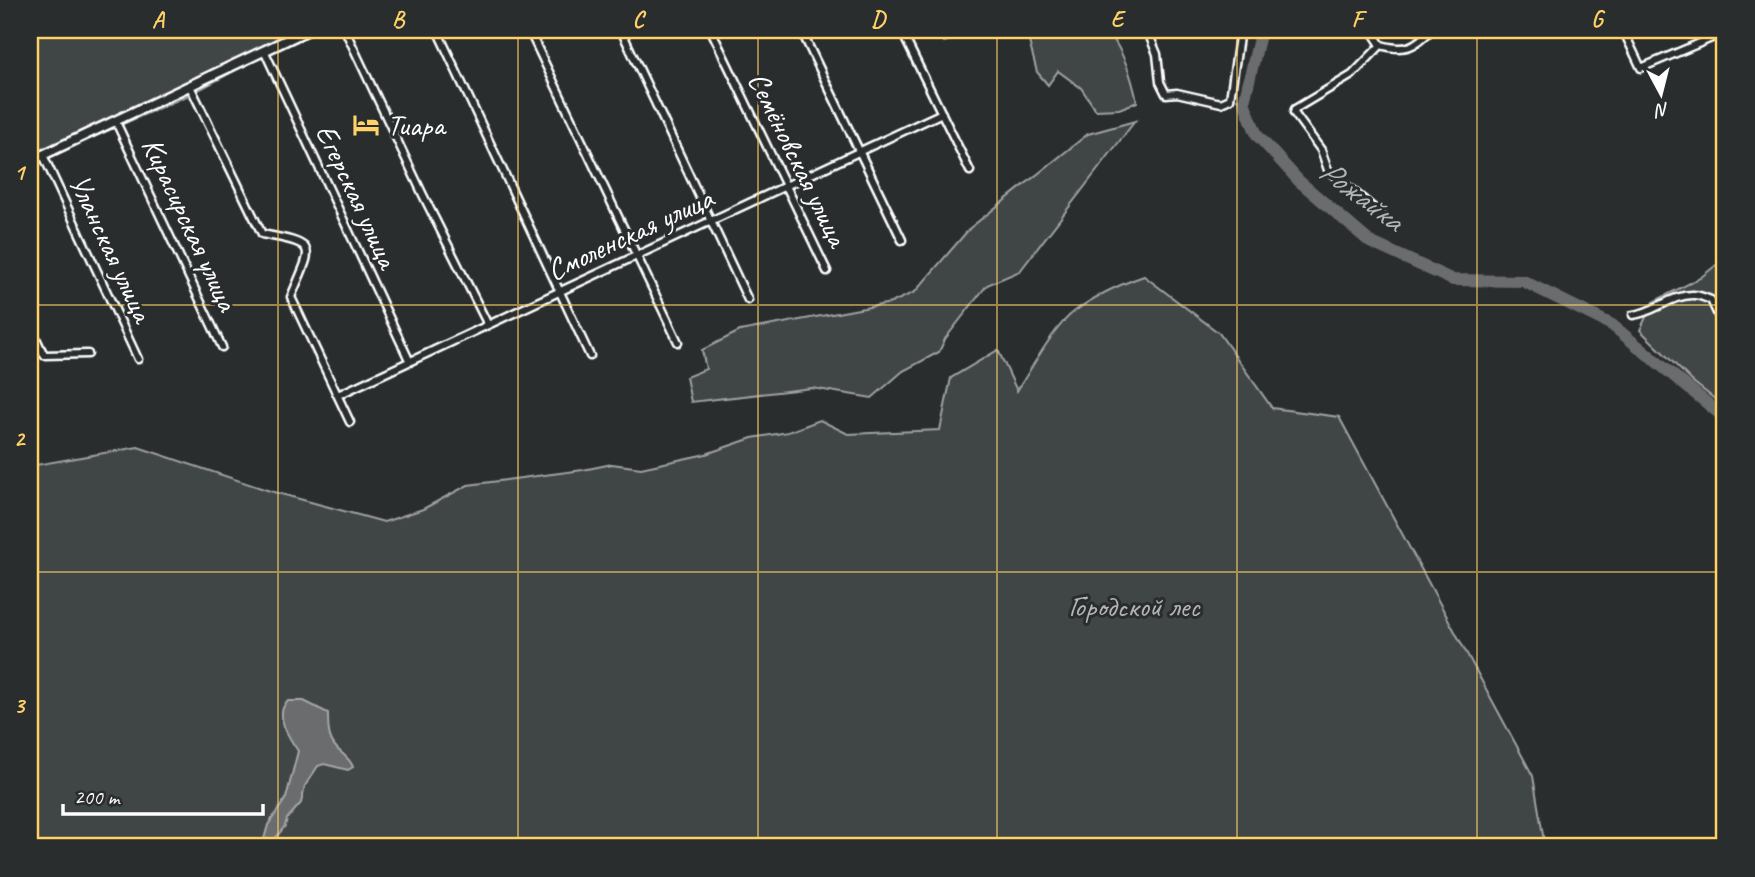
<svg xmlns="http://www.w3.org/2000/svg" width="1755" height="877" font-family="Caveat,sans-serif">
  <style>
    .green { fill: #414445; stroke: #a0a2a2; stroke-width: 2 }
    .water { fill: #6a6c6d; stroke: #a6a7a7; stroke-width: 2 }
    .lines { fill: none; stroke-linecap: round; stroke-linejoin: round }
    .stream { stroke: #a6a7a7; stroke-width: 2 }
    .river { stroke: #6a6c6d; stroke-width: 12 }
    .minor-casing { stroke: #fff; stroke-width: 11 }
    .tertiary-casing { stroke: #fff; stroke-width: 13 }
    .minor { stroke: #2a2d2e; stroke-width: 6 }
    .tertiary { stroke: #2a2d2e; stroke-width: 8 }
    .grid { fill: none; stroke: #ffd166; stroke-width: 2; stroke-opacity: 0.55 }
    .labels { text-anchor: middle; stroke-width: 6; stroke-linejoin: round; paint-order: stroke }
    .poi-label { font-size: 30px; fill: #fff; stroke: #2a2d2e; text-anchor: start }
    .street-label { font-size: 30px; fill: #fff; stroke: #2a2d2e }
    .park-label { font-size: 30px; fill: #b3b4b5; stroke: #2a2d2e }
    .water-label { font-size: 32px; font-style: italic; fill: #b4b6b6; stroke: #2a2d2e }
    .neatline { fill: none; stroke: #ffd166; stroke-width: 2.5 }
    .grid-label { font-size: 23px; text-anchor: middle; font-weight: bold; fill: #ffd166 }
  </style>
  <rect width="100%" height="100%" fill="#2a2d2e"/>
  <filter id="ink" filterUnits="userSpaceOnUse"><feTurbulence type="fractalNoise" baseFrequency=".0143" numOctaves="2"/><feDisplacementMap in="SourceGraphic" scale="14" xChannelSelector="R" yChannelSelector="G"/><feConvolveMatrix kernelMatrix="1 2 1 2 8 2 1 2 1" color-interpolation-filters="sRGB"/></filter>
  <g filter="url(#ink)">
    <path class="green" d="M30,30H320L266,54L191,94L30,165Z
      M1026,30H1113L1110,34C1125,55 1132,77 1137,102L1119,109L1096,110L1081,88L1058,71L1048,85L1037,72Z
      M1135,121L1020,271L987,285L945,339L939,352L903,371L872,398L812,388L691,402L686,377L706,369L702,350L740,331L891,303L915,292L970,228L1088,134Z
      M1725,258V407L1693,382L1640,330L1653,302L1700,278Z
      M1144,276L1219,333L1272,408L1339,417L1533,776L1545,847H30V466L138,447L270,491L384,522L423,509L468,485L583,470L612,464L641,468L706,454L752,438L788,432L820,420L848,434L940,430L951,378L998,350L1017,391C1031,369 1055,325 1075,311C1095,296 1121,284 1144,276Z"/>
    <path class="water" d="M934,30H975L973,35L944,42Z
      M288,701H304L328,713C328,731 328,743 343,754C348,759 351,761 353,767L348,770L324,764L318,766L305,786L301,803L287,819L285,826L274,840L264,839L268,825L286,798L298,751C289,738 273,714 288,701Z"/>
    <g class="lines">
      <path class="stream" d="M1237,99L1244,102"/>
      <path class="river" d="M1261,30L1244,102L1257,135L1299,181L1370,242L1453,280L1523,281L1612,325L1725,418"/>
      <g class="minor-casing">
        <path id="minor" d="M345,30L423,195L488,325
          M437,30L590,356
          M529,30L678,342
          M621,30L748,300
          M711,30L827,271
          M801,30L902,240
          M901,30L970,171
          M1147,30L1157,54L1160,82L1166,94L1177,93L1221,103L1230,99L1240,30
          M1371,30L1381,45C1405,52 1415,47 1431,30
          M1623,30L1641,68L1714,37L1717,34V30
          M1381,45L1352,75L1295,109L1294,113L1321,150L1328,170L1383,216
          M264,50L410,362
          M190,86L262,234C321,245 312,246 291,297L350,422
          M116,122L222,347
          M43,155L138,359
          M1633,315C1654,313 1672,294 1694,295C1699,295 1706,298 1711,300L1725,330
          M30,326L44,355L88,354
          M338,395L942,113"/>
      </g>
      <g class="tertiary-casing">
        <path id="tertiary" d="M30,161L308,30"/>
      </g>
      <use href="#minor" class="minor"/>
      <use href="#tertiary" class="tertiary"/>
    </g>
  </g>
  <path class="grid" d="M278,30V847M518,30V847M758,30V847M997,30V847M1237,30V847M1477,30V847M30,305H1725M30,572H1725"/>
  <defs>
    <g id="hotel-bare" transform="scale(2.1)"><path d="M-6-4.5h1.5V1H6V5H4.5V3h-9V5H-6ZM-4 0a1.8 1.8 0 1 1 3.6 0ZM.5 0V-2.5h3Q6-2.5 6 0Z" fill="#ffd166" stroke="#2a2d2e" stroke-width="2.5" paint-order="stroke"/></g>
  </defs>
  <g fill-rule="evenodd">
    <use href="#hotel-bare" x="366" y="125"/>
  </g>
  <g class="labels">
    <g class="poi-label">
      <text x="387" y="135">Тиара</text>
    </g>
    <g class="street-label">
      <text transform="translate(798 159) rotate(64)" y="10">Семёновская улица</text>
      <text transform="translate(357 196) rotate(65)" y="10">Егерская улица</text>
      <text transform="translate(190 224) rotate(65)" y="10">Кирасирская улица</text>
      <text transform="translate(630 234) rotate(-25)" y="10">Смоленская улица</text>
      <text transform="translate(111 248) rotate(65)" y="10">Уланская улица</text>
    </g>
    <g class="park-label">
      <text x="1134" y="616">Городской лес</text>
    </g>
    <g class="water-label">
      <text transform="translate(1362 195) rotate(37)" y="11">Рожайка</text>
    </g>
  </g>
  <rect width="1755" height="877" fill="none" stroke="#2a2d2e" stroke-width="77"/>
  <g transform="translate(1661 94) rotate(173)" stroke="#2a2d2e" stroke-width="5" paint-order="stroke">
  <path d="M0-5L12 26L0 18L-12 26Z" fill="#ffffff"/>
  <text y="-10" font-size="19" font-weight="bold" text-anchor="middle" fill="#ffffff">N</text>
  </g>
  <path d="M63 804v10h200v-10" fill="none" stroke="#ffffff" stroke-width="3.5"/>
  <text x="74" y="804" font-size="21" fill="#ffffff" stroke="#2a2d2e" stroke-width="5" paint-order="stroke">200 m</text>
  <rect x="38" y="38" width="1678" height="800" class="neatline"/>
  <g class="grid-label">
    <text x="158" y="27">A</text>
    <text x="398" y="27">B</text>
    <text x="638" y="27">C</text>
    <text x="878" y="27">D</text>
    <text x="1117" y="27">E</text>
    <text x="1357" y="27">F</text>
    <text x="1597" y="27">G</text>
    <text x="19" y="180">1</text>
    <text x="19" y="446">2</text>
    <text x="19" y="713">3</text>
  </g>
</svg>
